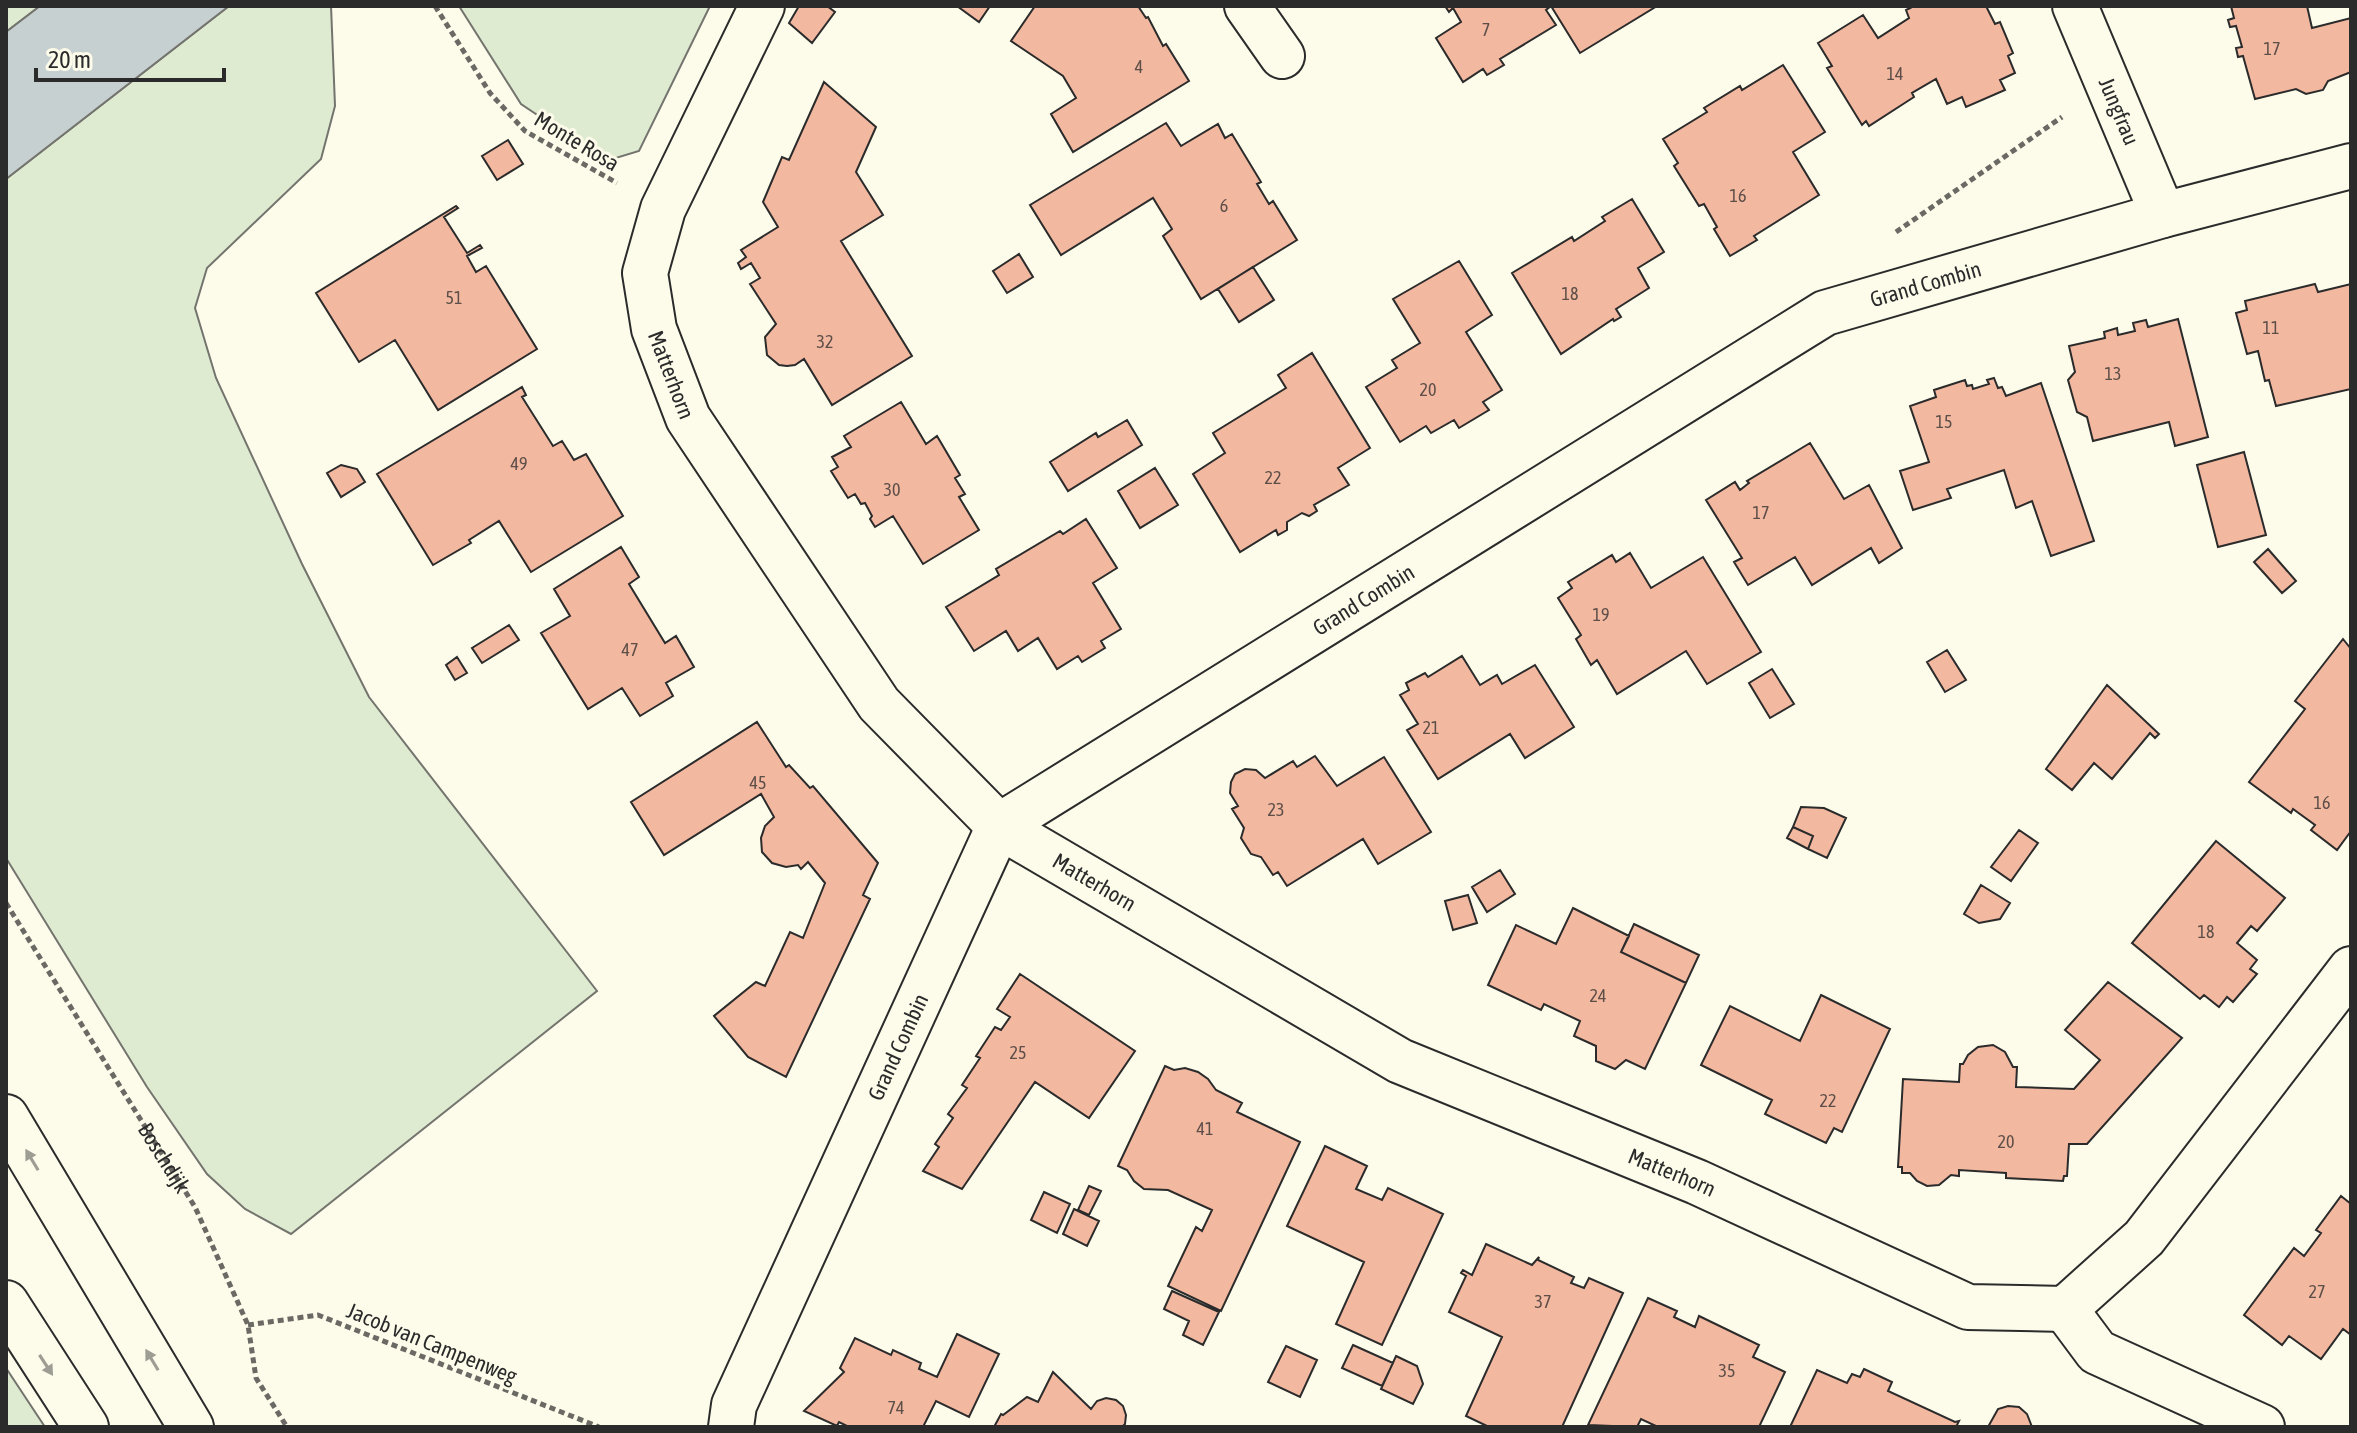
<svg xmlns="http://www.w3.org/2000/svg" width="2357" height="1433" font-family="'Asap Condensed',sans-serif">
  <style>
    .green { fill: #deebd1; stroke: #74746e; stroke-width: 2 }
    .water { fill: #c7d0d0; stroke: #74746e; stroke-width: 2 }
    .building { fill: #f2b8a0; stroke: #2b2b2b; stroke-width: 2 }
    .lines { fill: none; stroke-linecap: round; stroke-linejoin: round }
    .minor-casing { stroke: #2b2b2b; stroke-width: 48 }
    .major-casing { stroke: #2b2b2b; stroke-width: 48 }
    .path { stroke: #6a6964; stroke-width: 5; stroke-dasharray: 6 4; stroke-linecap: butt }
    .minor { stroke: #fdfbea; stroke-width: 44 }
    .major { stroke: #fdfbea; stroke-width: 44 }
    .oneway { fill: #9e9d94 }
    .labels { text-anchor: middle; stroke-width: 6; stroke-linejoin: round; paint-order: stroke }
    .number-label { font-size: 18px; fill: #5d4e48 }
    .street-label { font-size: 22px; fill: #2b2b2b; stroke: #fdfbea }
  </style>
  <rect width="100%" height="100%" fill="#fdfbea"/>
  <path class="green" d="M6,6H40L6,32Z
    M229,6H331L335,106L321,159L207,268L195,308L216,378L302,564L369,697L597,991L291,1234L245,1209L207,1174L147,1087L6,858V179Z
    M459,6H710L639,151L606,161L521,104Z
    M6,1368L45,1427H6Z"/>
  <path class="water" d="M40,6H229L6,179V32Z"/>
  <path class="building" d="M799,6H827L835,12L812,43L789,23Z
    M957,6H990L979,22Z
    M1035,6H1138L1146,18L1148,17L1163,46L1166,44L1189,81L1073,152L1051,114L1076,98L1063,76L1011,41Z
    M1445,6H1657L1580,53L1551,6L1546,10L1556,25L1500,59L1504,65L1487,75L1483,69L1463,82L1436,38L1461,22L1453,8L1449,12Z
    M1914,6H1986L1995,24L2000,22L2013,53L2008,56L2015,73L2000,80L2005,90L1966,107L1962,97L1947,104L1936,79L1912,93L1914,97L1869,126L1866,121L1862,125L1827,68L1832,66L1818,43L1863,15L1878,38L1909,18L1906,10Z
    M2231,6H2307L2312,28L2351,18V72L2328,81L2323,90L2306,94L2296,89L2255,99L2243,56L2238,57L2236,48L2242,47L2236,26L2230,27L2228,20L2234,18Z
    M1783,65L1825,132L1793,152L1819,195L1754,236L1757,240L1730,256L1714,229L1717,227L1704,204L1699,206L1674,166L1678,163L1663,139L1707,112L1704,108L1740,86L1742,90Z
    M824,82L876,127L856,172L883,215L841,241L912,356L832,405L804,359L795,365L787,366L779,365L767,355L765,337L776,324L750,284L760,278L751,263L741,269L738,263L746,257L741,250L778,227L763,202L782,157L789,160Z
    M1166,123L1181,146L1218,124L1225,138L1232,134L1261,182L1257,184L1269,204L1273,201L1297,240L1201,299L1163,236L1172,229L1153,198L1061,255L1030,205Z
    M508,140L523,164L497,180L482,156Z
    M1632,199L1664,252L1638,268L1649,288L1616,309L1621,317L1614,321L1613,319L1561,354L1512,273L1572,237L1574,241L1605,221L1602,217Z
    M456,206L458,208L444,217L467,253L480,245L482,248L467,256L476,272L486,266L537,349L438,410L395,340L359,362L316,293Z
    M1019,254L1033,277L1007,293L993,271Z
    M1459,261L1492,315L1466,332L1502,390L1483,402L1489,410L1459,428L1454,420L1431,433L1426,426L1400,442L1366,387L1397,368L1392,360L1420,343L1393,299Z
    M1253,267L1274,300L1239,322L1218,289Z
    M2315,284L2318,292L2351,284V389L2276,406L2269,380L2265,381L2258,351L2247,354L2236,313L2247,310L2245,301Z
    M2178,319L2208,437L2175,446L2169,422L2093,441L2087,417L2077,412L2068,380L2075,372L2069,346L2105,338L2104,332L2117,328L2118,335L2135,331L2133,323L2146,320L2148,327Z
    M1312,353L1370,448L1338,468L1349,485L1314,505L1317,511L1309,516L1302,513L1287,522V530L1278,535L1276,530L1240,552L1193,474L1225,453L1213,433L1286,388L1278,375Z
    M1994,378L1998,388L2002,387L2006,396L2041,383L2094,541L2051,556L2032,501L2016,508L2004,470L1947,489L1951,498L1913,510L1900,471L1929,462L1910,406L1936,397L1934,390L1965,380L1967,386L1972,385L1973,389L1989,384L1987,380Z
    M522,387L526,395L522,397L553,446L562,441L574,460L586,454L623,516L531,572L499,521L469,540L471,543L433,565L377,474Z
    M901,402L926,444L937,436L960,475L955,478L965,494L959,497L979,530L923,564L893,516L875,527L870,519L872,516L865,503L861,504L855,494L848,498L831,471L838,467L832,457L851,447L844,436Z
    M1127,420L1142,445L1068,491L1050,462L1096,433L1098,437Z
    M1810,443L1844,499L1869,485L1902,548L1879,563L1871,548L1812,585L1795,557L1748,585L1734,562L1742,558L1706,500L1735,482L1740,490L1749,483L1747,481Z
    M2244,452L2266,535L2218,547L2197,465Z
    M341,465L357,469L365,482L341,497L327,473Z
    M1155,468L1178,505L1140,528L1118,491Z
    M1086,519L1117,568L1093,583L1121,629L1101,641L1105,648L1082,662L1078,656L1057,669L1038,638L1018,651L1006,631L974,651L946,607L999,575L996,569L1060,531L1063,534Z
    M621,547L639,577L629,584L665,643L676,636L694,667L666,683L673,696L640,716L622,688L588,709L541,633L570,616L554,589Z
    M2268,549L2296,581L2282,593L2254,562Z
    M1630,553L1651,588L1703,557L1761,652L1707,684L1686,651L1617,694L1597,660L1591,665L1576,639L1581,635L1558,598L1572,588L1568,582L1612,555L1616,562Z
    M509,625L519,640L482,663L472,648Z
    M2343,639L2351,649V831L2337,850L2311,830L2315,825L2293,809L2291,813L2249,782L2305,709L2295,701Z
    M1947,650L1966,680L1945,692L1927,662Z
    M1462,656L1480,685L1497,675L1502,684L1535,665L1574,727L1525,758L1510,734L1438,779L1407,730L1418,724L1400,695L1409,690L1406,683L1425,673L1428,677Z
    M457,657L467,673L455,680L446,665Z
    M1772,669L1794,704L1770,718L1749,683Z
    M2107,685L2159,734L2155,738L2150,733L2112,779L2094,763L2072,790L2046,769Z
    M757,722L786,767L789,765L810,788L813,786L878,863L863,895L870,899L786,1077L748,1057L714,1016L756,982L765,986L790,932L803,938L825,883L808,862L801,869L798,865L786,867L772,863L762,852L761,838L765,826L774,817L761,794L664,855L631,802Z
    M1315,756L1337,786L1384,757L1431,832L1378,864L1363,839L1287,886L1278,872L1273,875L1261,857L1251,854L1241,838L1244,828L1232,809L1238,806L1230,793L1231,782L1235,774L1245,769L1256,770L1265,778L1293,761L1297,767Z
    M1801,807L1824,808L1846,818L1827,858L1808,849L1813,836L1793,827Z
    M1793,827L1813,836L1808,849L1787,838Z
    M2019,830L2038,843L2011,881L1991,867Z
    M2216,841L2285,898L2257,931L2251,926L2237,943L2257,960L2250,969L2257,974L2233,1002L2227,997L2219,1007L2204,995L2200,999L2132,943Z
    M1500,870L1515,894L1487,912L1472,887Z
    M1981,885L2010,903L2000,919L1979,923L1964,914Z
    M1468,895L1477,923L1453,930L1445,901Z
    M1573,908L1629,936L1621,952L1686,983L1645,1069L1626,1060L1615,1069L1596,1061V1046L1574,1036L1580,1021L1544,1004L1541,1010L1488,985L1516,925L1556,944Z
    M1634,924L1699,955L1686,983L1621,952Z
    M1020,974L1135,1051L1089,1118L1035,1082L962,1189L923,1171L939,1147L935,1144L953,1118L948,1114L967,1088L962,1085L980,1058L976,1056L995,1027L1001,1030L1010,1017L997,1009Z
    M2108,982L2182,1038L2087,1144H2069L2067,1176H2064L2063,1181L2006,1178V1173L1959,1170V1176L1951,1175L1939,1185L1927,1186L1917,1181L1910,1173H1902V1167H1898L1903,1079L1959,1082L1960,1064H1963L1968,1055L1978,1047L1993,1045L2005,1052L2013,1067H2017L2016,1087L2074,1089L2100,1060L2065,1030Z
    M1821,995L1890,1029L1842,1132L1834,1128L1826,1143L1765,1114L1772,1100L1701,1065L1730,1006L1800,1041Z
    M1165,1066L1174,1070L1185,1068L1198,1072L1208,1079L1216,1090L1242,1103L1237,1112L1300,1142L1221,1311L1168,1286L1196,1227L1202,1231L1212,1210L1168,1190L1144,1189L1134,1181L1127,1170L1118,1166Z
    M1325,1146L1367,1166L1356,1189L1382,1200L1388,1188L1443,1214L1382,1345L1336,1324L1364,1262L1287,1226Z
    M1089,1186L1101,1191L1089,1215L1078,1210Z
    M1044,1192L1070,1204L1057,1233L1031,1220Z
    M2341,1196L2351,1204V1335L2343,1329L2321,1359L2289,1336L2282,1345L2244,1315L2294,1248L2304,1256L2321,1233L2316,1230Z
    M1074,1209L1099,1221L1087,1246L1063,1234Z
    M1486,1244L1532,1265L1539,1257L1538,1260L1574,1277L1571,1283L1584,1288L1589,1278L1623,1293L1562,1427H1489L1466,1416L1502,1337L1449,1312L1466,1276L1461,1273L1463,1270L1472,1275Z
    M1172,1291L1219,1312L1203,1345L1183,1335L1189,1321L1164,1309Z
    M1648,1298L1677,1311L1674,1317L1695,1327L1699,1316L1759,1345L1753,1357L1785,1372L1759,1427H1658L1641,1419L1637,1427L1588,1425Z
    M957,1334L999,1354L969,1417L936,1401L923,1427H849L839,1422L837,1426L804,1411L844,1372L840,1368L855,1338L891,1355L893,1350L921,1363L919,1369L937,1377Z
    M1353,1345L1393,1363L1382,1386L1342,1368Z
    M1286,1346L1317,1360L1300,1397L1268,1382Z
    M1396,1356L1417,1366L1423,1384L1413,1404L1381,1389Z
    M1864,1369L1892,1382L1888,1391L1955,1422L1959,1421L1956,1427H1790L1817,1370L1847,1383L1852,1374L1860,1377Z
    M1053,1372L1091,1409L1097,1401L1106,1398L1116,1400L1123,1406L1126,1415L1125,1424L1122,1427H994L1001,1414L1003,1415L1027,1397L1038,1402Z
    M2008,1406L2019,1407L2027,1414L2032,1427H1988L1998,1409Z"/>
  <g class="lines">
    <g class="minor-casing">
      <g id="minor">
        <path id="s2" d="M762,6L663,209L645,273L654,329L688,418L879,704L999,826L1400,1061L1697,1182L1968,1307L2065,1309L2144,1238L2351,969"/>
        <path d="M1247,6L1282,56"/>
        <path id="s3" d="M2075,6L2163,215"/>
        <path d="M2065,1309L2097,1352L2262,1427"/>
        <path id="s4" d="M731,1427L734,1405L999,826L1825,313L2163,215L2351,166"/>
      </g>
    </g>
    <g class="major-casing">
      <path id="major" d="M6,1117L191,1427
        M6,1303L86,1427"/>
    </g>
    <g class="path">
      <path d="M435,6L490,93L525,131L617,183"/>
      <path d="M1896,232L2062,117"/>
      <path id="s1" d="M6,903L195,1207L248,1325L256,1378L287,1427"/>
      <path d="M248,1325L318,1315L599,1427"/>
    </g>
    <use href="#minor" class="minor"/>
    <use href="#major" class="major"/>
  </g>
  <defs><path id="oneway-solid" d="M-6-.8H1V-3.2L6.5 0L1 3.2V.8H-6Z" transform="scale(2)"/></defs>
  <g class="oneway">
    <use href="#oneway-solid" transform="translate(32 1160) rotate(-121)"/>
    <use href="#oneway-solid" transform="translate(152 1360) rotate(-121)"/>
    <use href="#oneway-solid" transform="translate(46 1365) rotate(57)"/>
  </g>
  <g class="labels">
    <g class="number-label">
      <text x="1486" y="36">7</text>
      <text x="2272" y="55">17</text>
      <text x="1139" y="73">4</text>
      <text x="1895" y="80">14</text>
      <text x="1738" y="202">16</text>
      <text x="1224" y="212">6</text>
      <text x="1570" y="300">18</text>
      <text x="454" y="304">51</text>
      <text x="2271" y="334">11</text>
      <text x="825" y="348">32</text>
      <text x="2113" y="380">13</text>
      <text x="1428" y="396">20</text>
      <text x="1944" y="428">15</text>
      <text x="519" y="470">49</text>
      <text x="1273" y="484">22</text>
      <text x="892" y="496">30</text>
      <text x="1761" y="519">17</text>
      <text x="1601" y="621">19</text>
      <text x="630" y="656">47</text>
      <text x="1431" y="734">21</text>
      <text x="758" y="789">45</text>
      <text x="2322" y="809">16</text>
      <text x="1276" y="816">23</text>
      <text x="2206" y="938">18</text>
      <text x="1598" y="1002">24</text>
      <text x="1018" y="1059">25</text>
      <text x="1828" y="1107">22</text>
      <text x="1205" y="1135">41</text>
      <text x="2006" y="1148">20</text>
      <text x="2317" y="1298">27</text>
      <text x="1543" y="1308">37</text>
      <text x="1727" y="1377">35</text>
      <text x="896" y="1414">74</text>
    </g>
    <g class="street-label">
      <text dy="8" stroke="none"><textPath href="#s3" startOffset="114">Jungfrau</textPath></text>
      <text transform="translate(577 141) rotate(31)" y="8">Monte Rosa</text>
      <text dy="8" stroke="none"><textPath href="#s4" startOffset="1736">Grand Combin</textPath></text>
      <text dy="8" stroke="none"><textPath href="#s2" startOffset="398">Matterhorn</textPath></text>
      <text dy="8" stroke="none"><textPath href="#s4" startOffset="1088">Grand Combin</textPath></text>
      <text dy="8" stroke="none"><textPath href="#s2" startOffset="1070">Matterhorn</textPath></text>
      <text dy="8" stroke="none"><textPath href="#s4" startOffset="416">Grand Combin</textPath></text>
      <text dy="8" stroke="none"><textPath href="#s1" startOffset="300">Boschdijk</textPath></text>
      <text dy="8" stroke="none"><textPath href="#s2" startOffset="1718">Matterhorn</textPath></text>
      <text transform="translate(432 1343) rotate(22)" y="8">Jacob van Campenweg</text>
    </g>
  </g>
  <rect width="2357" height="1433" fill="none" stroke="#2b2b2b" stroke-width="16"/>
  <path d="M36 68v12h188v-12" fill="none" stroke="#2b2b2b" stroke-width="4"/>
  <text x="48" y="68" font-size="24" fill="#2b2b2b" stroke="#fdfbea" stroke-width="6" paint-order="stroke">20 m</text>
</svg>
